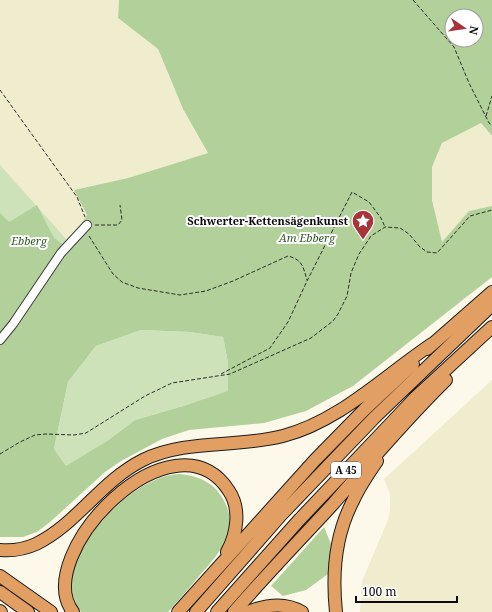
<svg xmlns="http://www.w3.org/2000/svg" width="492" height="612" font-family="'Noto Serif',serif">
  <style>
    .farmland { fill: #efedce }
    .green { fill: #cee2b9 }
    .forest { fill: #b2d19a; fill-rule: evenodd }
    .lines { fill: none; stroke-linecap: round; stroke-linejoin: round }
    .minor-casing { stroke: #3d3d3d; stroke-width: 10 }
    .highway-casing { stroke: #1b1b1b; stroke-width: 14 }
    .path { stroke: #2c2c2c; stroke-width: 1; stroke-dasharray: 4 2; stroke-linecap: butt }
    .minor { stroke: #fff; stroke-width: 8 }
    .highway { stroke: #e29f63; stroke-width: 12 }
    .labels { text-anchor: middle; stroke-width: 4; stroke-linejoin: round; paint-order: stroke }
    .shield { fill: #fff; stroke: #545454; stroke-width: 1 }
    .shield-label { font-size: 10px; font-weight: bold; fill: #0a0a0a }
    .poi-label { font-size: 11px; font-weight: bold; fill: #0a0a0a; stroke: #fff; text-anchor: end }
    .park-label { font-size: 11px; font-style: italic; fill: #2e5924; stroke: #fff }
  </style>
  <rect width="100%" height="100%" fill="#fcf9ea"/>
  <path class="farmland" d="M0,0H119L118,18L158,49L183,109L208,153L128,178L74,190L87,215L78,229L64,245L54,238L9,222L0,213Z
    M481,123L492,136V206L469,211L442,243L432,200V167L442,143Z
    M492,380V612H360L362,581L388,520L390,509V494L384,479Z"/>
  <path class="green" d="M0,165L67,240L0,325Z
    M141,330L190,332L223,337L228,363L229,391L183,406L135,420L107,441L66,467L54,449L68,382L96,346Z"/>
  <path class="forest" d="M119,0H492V136L481,123L442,143L432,167V200L442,242L469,211L492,206V277L353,386L306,411L264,423L189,430L162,439L121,461L105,472L50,522L37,532L23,537H0V213L9,222L37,205L54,238L64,245L78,229L87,215L74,190L128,178L208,153L183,109L158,49L118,18ZM452,16H476V40H452ZM141,330L190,332L223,337L228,363V391L183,406L135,420L107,441L66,466L54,449L68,382L96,346Z
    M180,474C198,476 214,482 223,499C241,530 220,552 200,575C190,587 179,600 168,612H81C71,598 69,578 75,562C90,526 139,475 180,474Z
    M324,527L331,544L328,574L306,590L283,596L271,586Z"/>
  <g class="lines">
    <g class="minor-casing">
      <path id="minor" d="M0,340L13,324L61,253L87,225"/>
    </g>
    <g class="highway-casing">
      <path id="highway" d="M427,349L492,292
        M0,550C12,551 25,549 36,544C77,524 101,481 143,460C186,439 237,448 283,436C340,421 384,376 432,344
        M0,576L51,612
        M0,592L28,612
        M0,611L1,612
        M73,612C30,555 174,406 229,491C241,509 237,534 227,552
        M178,612L315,460L365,409L413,364
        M196,612L281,515L375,417L492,305
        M217,612L300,519L415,398L492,327
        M234,612C266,575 300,540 333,504C370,462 406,419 446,380
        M248,612C265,605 285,602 302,612
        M336,612C332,574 335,535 353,501C359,487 368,474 377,461"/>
    </g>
    <path class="path" d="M413,0L454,47L469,83L489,123L492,125
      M0,90L77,197L85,217
      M486,116L492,96
      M95,225H118L122,220L120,205
      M89,236L113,274L122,282L138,288L180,295L206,291L233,281L288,256C303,260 303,267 307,280
      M221,374L270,348L288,322L307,281L352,192L369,202L381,218L385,227
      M0,454L20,442L35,435L46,434L74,435L86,433L145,396L172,383L230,374L311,338L333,321L338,314L347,296L351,273L359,254L371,236L385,227L400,228L409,234L420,247L427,252L437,253L470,216L492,210"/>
    <use href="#minor" class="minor"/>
    <use href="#highway" class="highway"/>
  </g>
  <defs>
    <g id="sight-pin" transform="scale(1.15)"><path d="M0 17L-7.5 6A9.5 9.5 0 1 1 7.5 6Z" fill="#a83439" stroke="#fff"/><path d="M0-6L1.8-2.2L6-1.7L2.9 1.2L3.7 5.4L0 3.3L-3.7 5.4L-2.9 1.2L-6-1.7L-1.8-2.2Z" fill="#fff"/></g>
  </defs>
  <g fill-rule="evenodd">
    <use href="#sight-pin" x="363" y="221"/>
  </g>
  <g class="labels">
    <rect class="shield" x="331" y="462" width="30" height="16" rx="3"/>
    <g class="shield-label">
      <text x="346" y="474">A 45</text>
    </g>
    <g class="poi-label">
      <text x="348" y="225">Schwerter-Kettensägenkunst</text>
    </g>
    <g class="park-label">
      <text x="307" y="242">Am Ebberg</text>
      <text x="29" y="245">Ebberg</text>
    </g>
  </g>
  <g transform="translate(464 28) rotate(103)"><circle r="19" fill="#ffffff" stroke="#9d9d9d"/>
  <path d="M0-3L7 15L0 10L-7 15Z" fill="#a83439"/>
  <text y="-6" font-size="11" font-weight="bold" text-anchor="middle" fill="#0a0a0a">N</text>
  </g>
  <path d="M356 596v6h101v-6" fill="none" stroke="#0a0a0a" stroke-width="2"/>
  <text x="362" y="596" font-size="12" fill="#0a0a0a" stroke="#ffffff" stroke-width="3" paint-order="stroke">100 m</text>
</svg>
